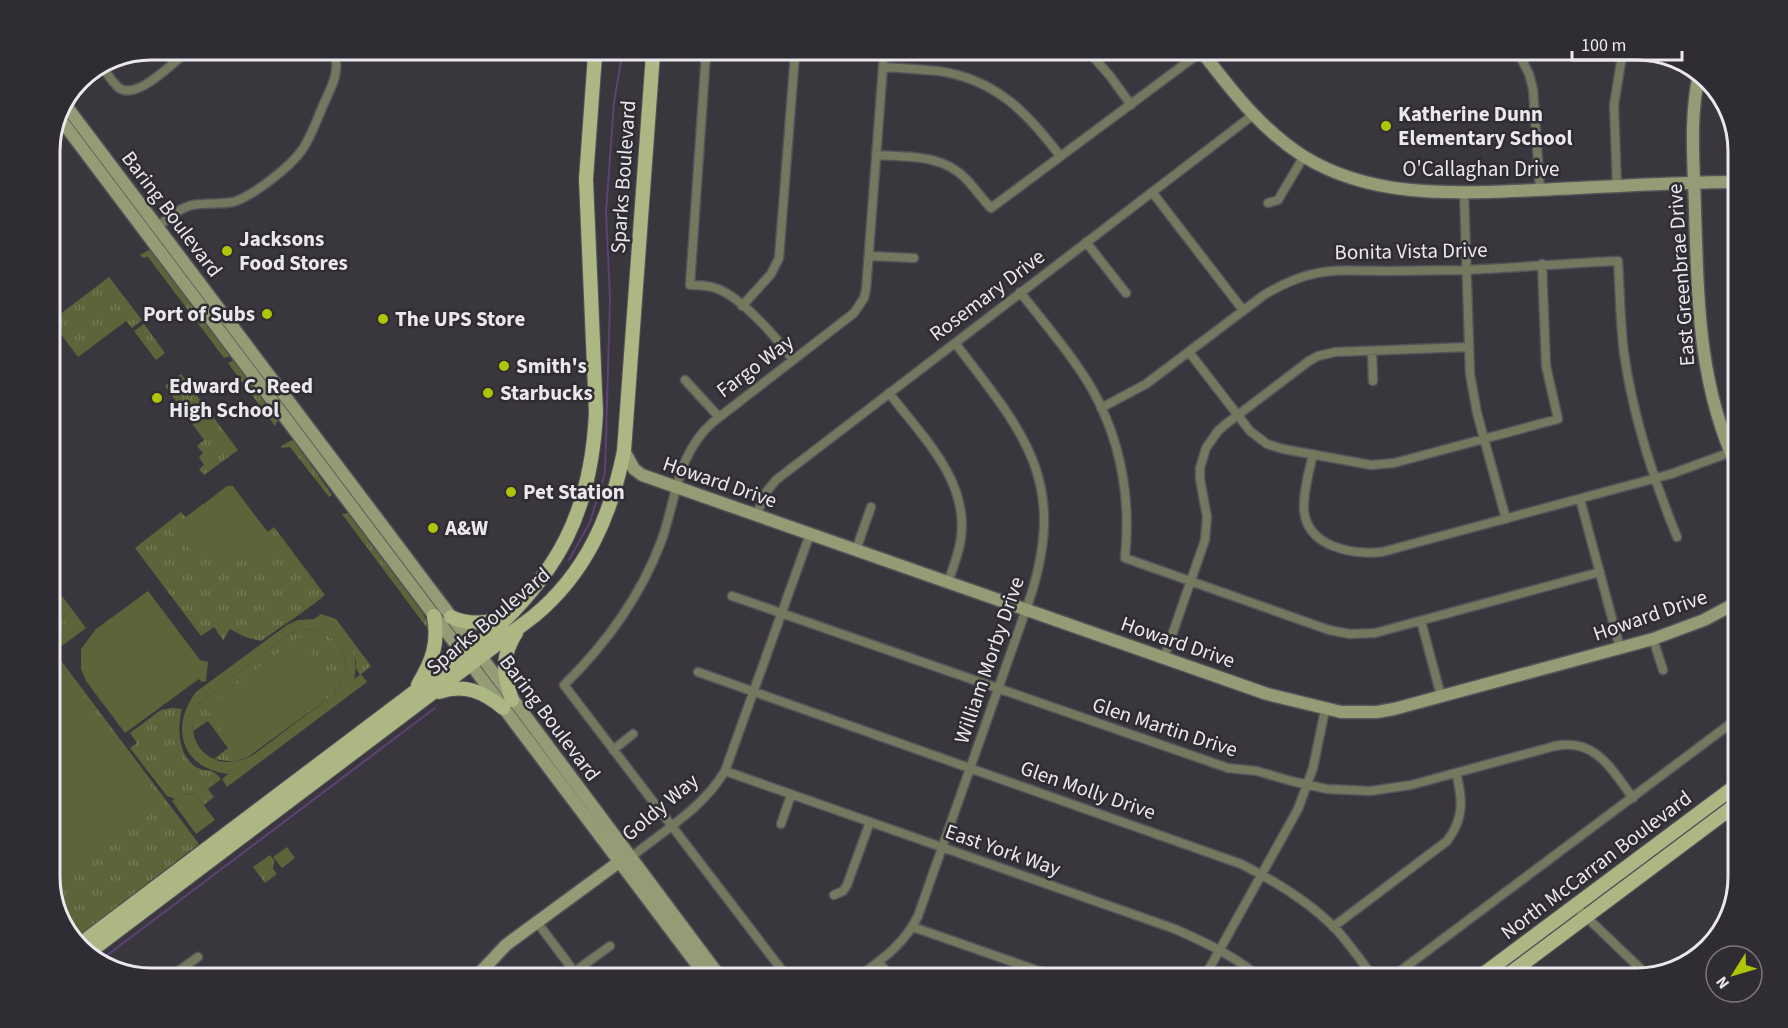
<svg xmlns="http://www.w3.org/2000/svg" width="1788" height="1028" font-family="'Source Sans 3',sans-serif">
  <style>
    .grass { fill: url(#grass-tufts) }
    .pitch { fill: #5c6439; fill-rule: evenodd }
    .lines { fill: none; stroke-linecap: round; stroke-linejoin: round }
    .stream { stroke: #5d4273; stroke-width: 2 }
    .street-casing { stroke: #56525a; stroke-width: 11 }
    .secondary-casing { stroke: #56525a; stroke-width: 15 }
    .primary-casing { stroke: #56525a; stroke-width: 16 }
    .street { stroke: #73785f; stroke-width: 8 }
    .secondary { stroke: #939c74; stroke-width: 12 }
    .primary { stroke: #acb784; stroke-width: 14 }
    .poi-dot { fill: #afc508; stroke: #302c33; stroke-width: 2 }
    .labels { text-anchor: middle; stroke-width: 5; stroke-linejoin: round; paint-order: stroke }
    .poi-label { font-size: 21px; font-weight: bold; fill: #ebe8ed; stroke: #302c33; text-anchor: start }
    .street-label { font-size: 21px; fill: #ebe8ed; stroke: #302c33 }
    .rim { fill: none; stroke: #ebe8ed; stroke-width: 3 }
  </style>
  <defs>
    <pattern id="grass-tufts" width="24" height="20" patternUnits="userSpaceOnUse" patternTransform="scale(1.5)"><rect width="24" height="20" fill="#5c6439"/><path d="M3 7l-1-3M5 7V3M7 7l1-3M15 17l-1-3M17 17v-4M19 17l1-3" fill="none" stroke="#747a56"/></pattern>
  </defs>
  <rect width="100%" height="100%" fill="#3a363e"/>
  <path class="grass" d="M149,250L153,251L230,356L224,358L148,257L143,258L140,255Z
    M109,277L142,320L132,328L126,321L78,357L51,321Z
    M144,324L165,353L156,360L134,331Z
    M234,360L276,417L278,420L275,426L228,363Z
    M181,374L238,450L204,475L199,469L204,465L199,457L203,453L197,446L204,440L165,386Z
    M292,440L295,442L332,495L329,497L290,447L282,448L281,446Z
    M203,504L251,511L268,532L274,527L325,595C305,612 283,625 261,641L245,637L230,629L223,640L214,627L201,636L135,548L181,512L186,517Z
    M348,513L422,612L429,625L430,632L342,514Z
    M50,580L86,628L55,651L50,644Z
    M321,614L336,619L371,666L360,675L356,669V660L314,619Z
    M300,629C340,628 361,663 333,695L248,757L234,762L214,759L228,748L208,721L193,731V714L198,704L286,636Z
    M50,646L199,844L73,940L66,933L50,883Z
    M172,708L182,709C177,727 178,756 196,767C207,773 212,767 221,779L208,789L214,797L204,805L196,795L182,794L175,799L167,796L130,748L137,743L130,733L161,710Z
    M270,855L274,860L273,869L277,874L265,883L253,867Z"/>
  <path class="pitch" d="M227,486H233L276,544C234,573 203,567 170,530Z
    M148,591L200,660L208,662L206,681L202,682L199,679L125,733L86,681L81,669V649L96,629Z
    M71,619L79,629L58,644L51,635Z
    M314,619C343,623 361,650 354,679L361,674L367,682L227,787L222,779L228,774C182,768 169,728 196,692L287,625L298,620ZM300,629C340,628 361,663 333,695L253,755C215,777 179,744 198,704L286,636Z
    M299,637L334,684L240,755L205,708Z
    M50,654L163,803L52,891L50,883Z
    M182,794L196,795L215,820L196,834L172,801Z
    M287,847L295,858L282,868L273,857Z"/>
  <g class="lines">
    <path class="stream" d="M569,560L590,522L605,473L610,299L606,212L614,102L622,55
      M98,962L435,708"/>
    <g class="street-casing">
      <path id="street" d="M1517,50L1529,74L1533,89L1540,190
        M1089,52L1110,76L1131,105
        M706,54L690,285C699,285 709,285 718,289C742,298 778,339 793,360
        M101,65C106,72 112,82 119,88C136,100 168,67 181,57
        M883,67C901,68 920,69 938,71C995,79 1027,112 1060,156
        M876,155C908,157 943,154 966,179C975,188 982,199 991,208L1201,52
        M1617,187L1614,105L1623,50
        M1152,192L1243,310
        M1464,192L1470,374L1477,413L1506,519
        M1268,203L1278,200L1304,156
        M157,228C169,217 183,204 201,204C211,203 222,204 233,202C253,196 290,167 302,150C311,137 316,122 322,108C329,91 340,75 335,56
        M1086,242L1126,293
        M869,256L914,258
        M1020,292C1045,324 1072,355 1092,389C1121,441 1131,499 1125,558L1329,630L1350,634L1375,633L1600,572
        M742,306L771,274L779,258L795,54
        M1372,351L1373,381
        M1189,352L1250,431L1267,444L1283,449L1371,465L1394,463L1558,419L1546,366L1542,264
        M685,380L719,417
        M889,393C921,435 969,480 961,538C959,553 953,568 948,582
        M1101,408L1146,384L1264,295C1309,268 1331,270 1382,271C1409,271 1436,270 1464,270C1515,268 1567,263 1618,261C1620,292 1620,322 1624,353C1633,417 1653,478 1677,537
        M1313,454C1309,472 1303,492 1304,510C1307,547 1352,555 1382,552L1671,474L1731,452
        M1580,499L1620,648
        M757,515L764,495L776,480L1253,115
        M856,550L871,507
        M732,596L1228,768L1257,771L1291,781L1327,789L1370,791L1411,785L1555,746C1596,738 1611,769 1633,798
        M1729,608L1738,625
        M1421,621L1441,696
        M1653,639L1663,670
        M1164,658L1205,540L1207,517L1200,479V468L1206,448L1218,431L1226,424L1309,361L1318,356L1335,352L1469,347
        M698,672L1241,864C1275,881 1307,900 1334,927C1349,943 1361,961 1374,978
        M613,750L633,734
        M725,771L1175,929C1202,941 1239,958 1260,978
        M781,824L791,795
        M630,858C663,831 703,808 725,771L810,534
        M834,895L843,891L847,885L870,822
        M1575,906L1648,976
        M537,922L579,978
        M913,927L1059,978
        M1333,927L1447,841C1464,819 1463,799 1456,773
        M879,962L891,978
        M574,972L610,946
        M169,978L198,957
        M788,978L564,685C606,644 640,597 661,542C677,498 676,455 713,422L854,313L864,298L866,290L884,53
        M857,978C881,960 904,945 918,916L1029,601C1069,481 1024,433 955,343
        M1204,978L1298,809L1313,768L1325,710
        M1391,978L1738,718"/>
    </g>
    <g class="secondary-casing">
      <path id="secondary" d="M1202,52C1232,91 1261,129 1303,156C1374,200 1458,193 1538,190C1605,187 1672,182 1738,182
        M1699,74C1689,120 1694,164 1695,210C1698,301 1698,385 1738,469
        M67,107L474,647L721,978
        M61,120L707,978
        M624,451L634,469L642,475L1267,694L1341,712H1377L1394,709L1653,639L1704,620L1738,602
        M475,978L506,945L619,862L626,860"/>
    </g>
    <g class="primary-casing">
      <path id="primary" d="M451,617C468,625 490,624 506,615
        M418,685C432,661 439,644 434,616
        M439,692C464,683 484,692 503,708
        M512,700C503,674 501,656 516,633
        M79,945L486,638C559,572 591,512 596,413L586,179L595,55
        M88,953L534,616C586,573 611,516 624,451L653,54
        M1478,978L1738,784
        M1504,978L1738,803"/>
    </g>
    <use href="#street" class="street"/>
    <use href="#secondary" class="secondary"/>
    <use href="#primary" class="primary"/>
  </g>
  <g class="poi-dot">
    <circle cx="1386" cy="126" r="6"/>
    <circle cx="227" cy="251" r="6"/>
    <circle cx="267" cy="314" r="6"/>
    <circle cx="383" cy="319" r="6"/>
    <circle cx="504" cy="366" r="6"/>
    <circle cx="488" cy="393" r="6"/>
    <circle cx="157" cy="398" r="6"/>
    <circle cx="511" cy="492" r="6"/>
    <circle cx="433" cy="528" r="6"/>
  </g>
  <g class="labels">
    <g class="poi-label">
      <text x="1398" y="121">Katherine Dunn<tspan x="1398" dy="24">Elementary School</tspan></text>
      <text x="239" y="246">Jacksons<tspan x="239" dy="24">Food Stores</tspan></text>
      <text x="255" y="321" text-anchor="end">Port of Subs</text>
      <text x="395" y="326">The UPS Store</text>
      <text x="516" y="373">Smith's</text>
      <text x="169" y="393">Edward C. Reed<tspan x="169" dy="24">High School</tspan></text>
      <text x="500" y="400">Starbucks</text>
      <text x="523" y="499">Pet Station</text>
      <text x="445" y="535">A&amp;W</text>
    </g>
    <g class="street-label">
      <text x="1481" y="176">O'Callaghan Drive</text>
      <text transform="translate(623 177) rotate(-86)" y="7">Sparks Boulevard</text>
      <text transform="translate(172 214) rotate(53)" y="7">Baring Boulevard</text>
      <text transform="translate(1411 251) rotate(-1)" y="7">Bonita Vista Drive</text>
      <text transform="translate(1681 275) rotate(-94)" y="7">East Greenbrae Drive</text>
      <text transform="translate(987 295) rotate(-37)" y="7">Rosemary Drive</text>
      <text transform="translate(755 366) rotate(-37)" y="7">Fargo Way</text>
      <text transform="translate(720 482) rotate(19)" y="7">Howard Drive</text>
      <text transform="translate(1650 615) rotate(-19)" y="7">Howard Drive</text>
      <text transform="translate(488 621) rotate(-40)" y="7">Sparks Boulevard</text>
      <text transform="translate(1178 642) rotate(19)" y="7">Howard Drive</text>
      <text transform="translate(989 660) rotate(-71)" y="7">William Morby Drive</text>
      <text transform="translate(550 718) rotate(53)" y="7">Baring Boulevard</text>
      <text transform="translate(1165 727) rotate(18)" y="7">Glen Martin Drive</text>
      <text transform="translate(1088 790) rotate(19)" y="7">Glen Molly Drive</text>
      <text transform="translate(660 807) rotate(-40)" y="7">Goldy Way</text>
      <text transform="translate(1003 850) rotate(19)" y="7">East York Way</text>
      <text transform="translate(1596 865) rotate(-37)" y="7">North McCarran Boulevard</text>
    </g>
  </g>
  <path d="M0 0H1788V1028H0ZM151 60H1637A91 91 0 0 1 1728 151V877A91 91 0 0 1 1637 968H151A91 91 0 0 1 60 877V151A91 91 0 0 1 151 60Z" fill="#302c33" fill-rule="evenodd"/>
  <path class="rim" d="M151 60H1637A91 91 0 0 1 1728 151V877A91 91 0 0 1 1637 968H151A91 91 0 0 1 60 877V151A91 91 0 0 1 151 60Z"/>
  <g transform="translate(1734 974) rotate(233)"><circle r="28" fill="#302c33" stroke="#7b777d" stroke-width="1.5"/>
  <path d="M0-4.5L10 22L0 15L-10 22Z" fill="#afc508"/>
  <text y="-9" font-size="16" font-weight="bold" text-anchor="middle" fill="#ebe8ed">N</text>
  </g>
  <path d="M1572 51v9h110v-9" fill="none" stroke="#ebe8ed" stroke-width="3"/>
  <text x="1581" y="51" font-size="18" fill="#ebe8ed" stroke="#302c33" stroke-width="4.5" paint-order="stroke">100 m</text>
</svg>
